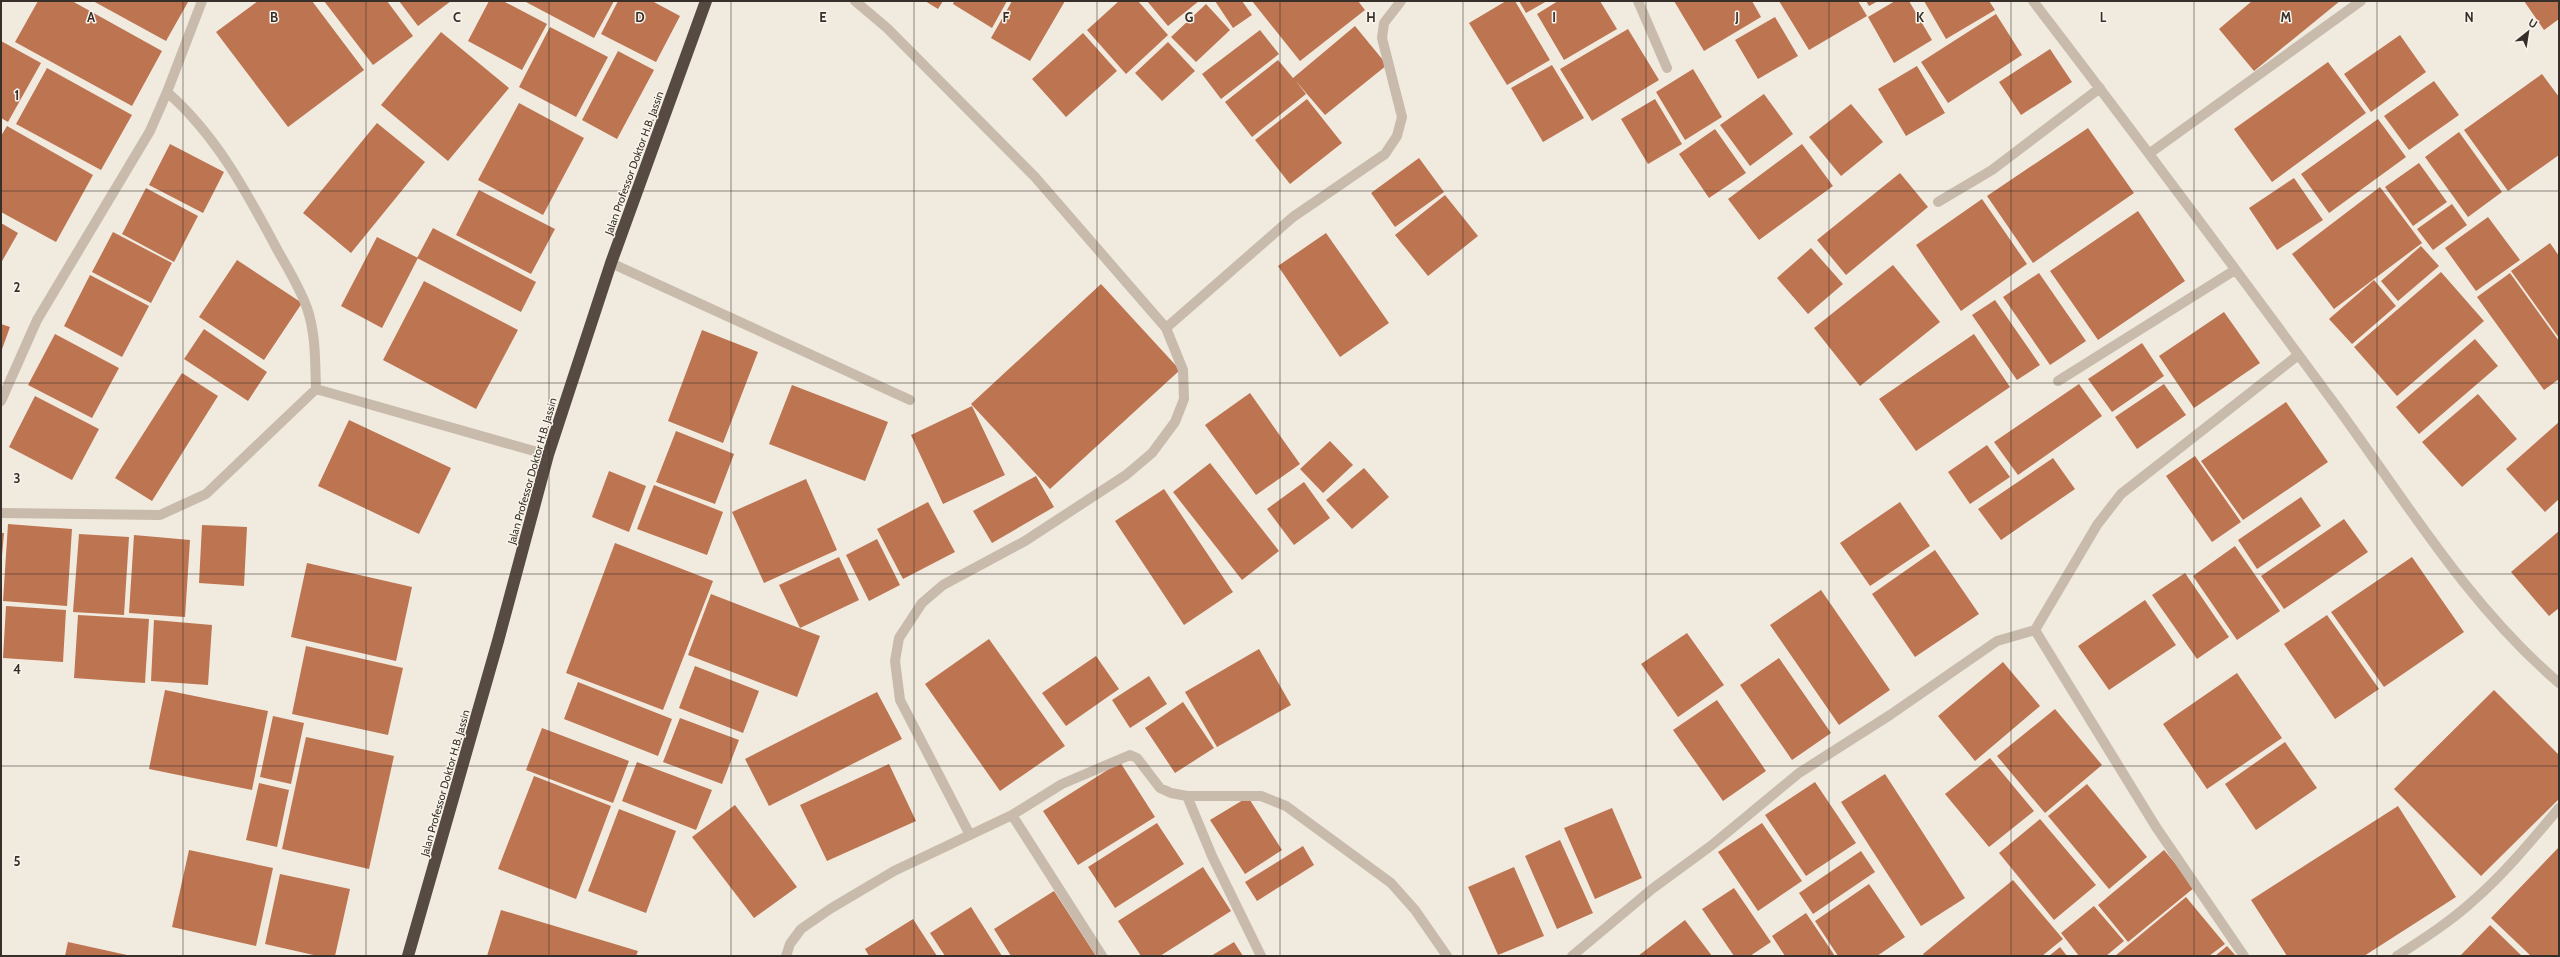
<svg xmlns="http://www.w3.org/2000/svg" width="2560" height="957" font-family="Cabin,sans-serif">
  <style>
    .building { fill: #bd7451 }
    .lines { fill: none; stroke-linecap: round; stroke-linejoin: round }
    .minor { stroke: #c8bbac; stroke-width: 10 }
    .highway { stroke: #574a42; stroke-width: 12 }
    .grid { fill: none; stroke: #372f2a; stroke-width: 1; stroke-opacity: 0.55 }
    .labels { text-anchor: middle; stroke-width: 3; stroke-linejoin: round; paint-order: stroke }
    .street-label { font-size: 11px; fill: #372f2a; stroke: #f9f4eb }
    .grid-label { font-size: 13px; text-anchor: middle; font-weight: bold; fill: #372f2a; stroke: #f9f4eb; stroke-width: 3; stroke-linejoin: round; paint-order: stroke }
  </style>
  <rect width="100%" height="100%" fill="#f1eadf"/>
  <path class="building" d="M38,1H72L162,51L132,106L15,42Z
    M93,1H186L188,2L166,41Z
    M258,1H312L364,70L288,127L216,32Z
    M324,1H387L413,36L373,65Z
    M399,1H451L418,26Z
    M489,1H503L547,24L522,70L468,41Z
    M524,1H614L594,38Z
    M618,1H652L680,16L656,62L601,34Z
    M925,1H943L938,9Z
    M954,1H1007L992,28L953,4Z
    M1012,1H1065L1030,61L991,38Z
    M1119,1H1138L1168,35L1126,74L1087,30Z
    M1147,1H1199L1168,26Z
    M1215,1H1242L1252,15L1233,28Z
    M1252,1H1358L1365,10L1300,61Z
    M1506,1H1515L1550,60L1507,85L1469,23Z
    M1519,1H1547L1526,13Z
    M1558,1H1600L1617,29L1564,60L1537,14Z
    M1674,1H1752L1761,17L1704,51Z
    M1779,1H1858L1867,16L1809,50Z
    M1866,1H1878L1869,6Z
    M1895,1H1909L1932,40L1894,63L1868,17Z
    M1924,1H1989L1995,10L1946,39Z
    M2252,1H2340L2254,71L2219,29Z
    M2524,1H2559V19L2544,30Z
    M1206,4L1230,30L1196,62L1171,37Z
    M1996,14L2022,55L1948,103L1921,62Z
    M1775,17L1798,56L1758,79L1735,40Z
    M1355,26L1387,65L1325,115L1295,80L1306,94L1252,137L1225,102L1278,60L1293,78Z
    M550,27L608,57L576,117L519,87Z
    M1628,29L1659,80L1592,121L1560,69Z
    M1260,30L1279,54L1221,99L1202,74Z
    M441,32L509,88L448,161L381,105Z
    M1083,33L1117,71L1066,117L1032,79Z
    M2400,35L2426,72L2371,112L2344,74Z
    M1,41L41,63L8,122L1,118Z
    M1168,42L1195,71L1162,101L1135,73Z
    M2050,49L2072,82L2021,115L1999,82Z
    M618,51L654,70L617,139L582,120Z
    M2328,62L2366,113L2272,182L2234,129Z
    M1552,65L1584,118L1543,142L1511,88Z
    M1917,66L1945,113L1906,136L1878,89Z
    M47,68L132,115L101,170L16,124Z
    M1693,69L1722,117L1685,140L1656,92Z
    M2542,74L2559,97V155L2508,191L2464,130Z
    M2434,81L2459,115L2409,150L2384,116Z
    M1764,94L1793,134L1750,166L1720,125Z
    M1307,99L1342,143L1290,184L1255,140Z
    M1655,99L1682,144L1648,164L1621,119Z
    M519,103L584,138L543,215L478,180Z
    M1851,104L1883,142L1841,176L1809,137Z
    M2378,119L2406,157L2329,213L2301,174Z
    M377,123L425,162L351,253L303,213Z
    M7,126L93,175L56,242L1,212V136Z
    M2088,128L2134,193L2033,263L1987,196Z
    M1715,129L1746,173L1709,198L1679,154Z
    M2459,132L2502,192L2468,217L2425,157Z
    M170,144L224,172L203,213L149,185Z
    M1802,144L1833,186L1759,240L1728,199Z
    M1419,158L1444,192L1395,227L1371,193Z
    M2419,163L2447,202L2413,226L2385,187Z
    M1900,173L1928,207L1846,275L1817,240Z
    M2294,178L2323,220L2277,250L2249,208Z
    M2380,187L2422,243L2334,309L2292,254Z
    M146,188L198,216L174,262L122,234Z
    M479,190L555,229L531,274L456,235Z
    M1445,195L1478,236L1428,276L1395,235Z
    M1982,199L2027,264L1961,311L1916,245Z
    M2452,204L2467,225L2433,250L2417,229Z
    M2138,211L2185,281L2098,340L2050,271Z
    M2488,217L2520,260L2476,291L2445,248Z
    M1,223L18,233L1,263Z
    M433,228L536,282L521,312L417,258Z
    M113,232L172,263L151,303L92,272Z
    M1326,233L1389,323L1340,357L1278,266Z
    M377,237L418,258L382,328L341,306Z
    M2550,243L2559,256V338L2511,271Z
    M2421,246L2439,266L2398,301L2381,281Z
    M1811,248L1843,284L1808,314L1777,278Z
    M237,260L302,303L264,360L199,317Z
    M1893,265L1940,322L1860,386L1814,328Z
    M2441,272L2484,321L2397,396L2354,347Z
    M2039,273L2086,341L2050,365L2003,297Z
    M2510,273L2559,341V379L2544,390L2477,297Z
    M90,275L149,306L122,357L64,326Z
    M2374,280L2396,306L2352,344L2329,319Z
    M424,281L518,330L476,409L383,360Z
    M1101,284L1180,370L1050,489L971,404Z
    M1995,300L2040,365L2017,380L1972,315Z
    M2224,312L2260,363L2194,408L2159,356Z
    M1,324L10,327L1,352Z
    M204,329L267,372L248,401L184,359Z
    M702,330L758,352L723,443L668,421Z
    M55,334L119,368L92,418L28,385Z
    M1974,334L2010,387L1916,451L1879,399Z
    M2475,339L2498,366L2419,434L2396,407Z
    M2142,343L2164,376L2112,412L2088,379Z
    M182,373L218,396L152,501L115,478Z
    M2079,384L2102,416L2018,475L1994,442Z
    M2164,384L2186,415L2137,449L2115,417Z
    M792,385L888,422L865,481L769,444Z
    M1250,393L1300,464L1256,495L1205,425Z
    M2478,394L2517,439L2462,487L2422,442Z
    M35,396L99,429L72,480L9,447Z
    M2286,402L2328,462L2243,520L2201,461Z
    M972,406L1005,475L943,504L911,435Z
    M349,420L451,468L419,534L318,486Z
    M2559,422V499L2545,512L2506,469Z
    M676,431L734,454L715,504L656,482Z
    M1330,441L1353,465L1323,493L1300,469Z
    M1987,445L2010,477L1970,504L1948,472Z
    M2195,456L2241,522L2212,542L2166,476Z
    M2053,458L2075,489L2001,540L1978,509Z
    M1210,463L1279,551L1242,580L1173,492Z
    M1364,468L1389,497L1352,529L1326,500Z
    M609,471L646,486L629,532L592,517Z
    M1036,476L1054,507L992,543L973,511Z
    M806,479L837,550L764,583L732,512Z
    M1304,482L1330,518L1294,545L1267,509Z
    M654,485L723,512L707,555L637,529Z
    M1164,489L1233,592L1184,625L1115,521Z
    M2301,497L2321,526L2257,569L2238,540Z
    M928,502L955,552L903,579L877,529Z
    M1900,502L1930,546L1870,586L1840,543Z
    M2344,519L2368,552L2284,609L2261,576Z
    M8,524L72,529L67,606L3,601Z
    M202,525L247,527L244,586L199,583Z
    M2559,531V608L2549,616L2511,572Z
    M1,533H4L2,556H1Z
    M79,534L129,537L124,615L73,612Z
    M134,535L190,540L185,617L129,613Z
    M877,539L900,585L869,601L846,555Z
    M615,543L713,581L663,710L566,673Z
    M2235,546L2280,611L2237,640L2193,576Z
    M1935,550L1979,614L1915,657L1872,594Z
    M839,557L859,600L800,628L779,585Z
    M2412,557L2464,632L2384,687L2331,612Z
    M307,563L412,587L396,661L291,637Z
    M2185,573L2229,637L2197,659L2152,595Z
    M1821,590L1890,690L1839,725L1770,625Z
    M711,594L820,636L797,697L688,655Z
    M2145,600L2176,645L2109,690L2078,646Z
    M6,606L66,610L63,662L3,658Z
    M78,615L149,619L145,683L74,678Z
    M2327,615L2379,689L2335,719L2284,644Z
    M154,620L212,625L208,685L151,681Z
    M1687,633L1724,685L1678,717L1641,664Z
    M989,639L1065,746L1000,791L925,684Z
    M306,646L403,668L388,735L292,714Z
    M1259,649L1291,705L1217,747L1185,692Z
    M1096,656L1119,689L1066,726L1042,693Z
    M1779,658L1831,733L1792,760L1740,685Z
    M2003,662L2040,706L1975,761L1938,716Z
    M695,666L759,691L743,733L679,708Z
    M2237,673L2282,738L2207,789L2163,724Z
    M1149,676L1167,704L1130,728L1112,700Z
    M578,682L672,719L658,756L564,719Z
    M165,690L268,711L252,790L149,769Z
    M2494,690L2559,755V799L2481,876L2394,789Z
    M877,692L902,739L769,806L745,759Z
    M1717,700L1766,771L1723,801L1673,730Z
    M1183,702L1214,748L1175,773L1145,728Z
    M2055,709L2102,765L2045,813L1997,756Z
    M273,716L304,723L291,784L260,777Z
    M680,718L739,740L722,784L663,762Z
    M542,728L629,761L613,803L526,770Z
    M306,737L394,756L369,869L282,849Z
    M2285,742L2317,788L2256,830L2225,784Z
    M1990,758L2034,811L1989,847L1945,794Z
    M637,762L712,790L696,830L622,801Z
    M1120,762L1155,817L1078,865L1043,811Z
    M889,764L916,821L827,861L800,805Z
    M1885,774L1965,898L1921,926L1841,802Z
    M534,776L611,806L576,899L498,869Z
    M1815,782L1856,843L1806,876L1765,815Z
    M259,783L289,790L277,847L246,840Z
    M2087,784L2147,857L2109,889L2048,816Z
    M1248,797L1282,850L1245,874L1210,820Z
    M735,805L797,887L754,918L692,837Z
    M2398,806L2456,897L2364,956H2287L2251,900Z
    M1612,808L1642,878L1595,899L1564,828Z
    M619,809L676,831L646,913L588,891Z
    M2040,819L2096,885L2054,920L1999,853Z
    M1157,823L1184,864L1115,908L1088,867Z
    M1762,823L1802,881L1758,911L1718,852Z
    M1560,840L1593,913L1557,929L1525,856Z
    M1303,846L1314,865L1257,901L1245,882Z
    M2559,847V956H2531L2491,918Z
    M189,850L273,868L256,946L172,927Z
    M2164,850L2195,887L2128,942L2098,905Z
    M1861,851L1875,872L1813,914L1799,893Z
    M1203,867L1231,911L1160,956H1141L1118,921Z
    M1514,867L1544,936L1498,955L1468,887Z
    M280,874L350,889L335,956H318L265,944Z
    M2013,880L2063,939L2042,956H1924L1923,954Z
    M1869,884L1905,937L1877,956H1838L1815,921Z
    M1734,888L1771,942L1750,956H1734L1702,909Z
    M1054,891L1096,956H1011L994,929Z
    M2186,897L2225,944L2209,956H2115Z
    M2094,906L2124,941L2106,956H2079L2061,933Z
    M971,907L1002,956H945L930,933Z
    M501,910L638,951L636,956H487Z
    M1806,913L1835,956H1785L1772,936Z
    M913,919L937,956H869L865,949Z
    M1685,920L1712,956H1638Z
    M2490,925L2522,956H2460Z
    M68,942L127,955V956H65Z
    M1234,942L1243,956H1211Z
    M2227,946L2236,956H2215Z
    M2060,947L2067,956H2049Z"/>
  <g class="lines">
    <path class="minor" d="M855,1L887,28L1035,177L1166,328L1183,370L1184,399L1175,422L1152,453L1126,475L1025,541L943,585L922,603L899,638L895,661L900,700L970,835
      M1638,1L1667,68
      M2033,1C2136,135 2237,271 2337,407C2407,503 2468,605 2559,683
      M167,92L202,1
      M2150,153L2361,1
      M1938,202L1992,170L2100,88
      M611,263L910,400
      M1166,328L1293,217L1385,154L1397,136L1402,117L1382,38L1384,23L1401,1
      M2058,381L2235,270
      M1,401L37,320L150,131L167,92C217,136 247,193 278,251C288,269 300,288 307,308C316,334 315,362 316,389
      M1,513L160,515L206,494L316,389L548,455
      M2035,630L2156,827L2244,956
      M1187,796L1212,856L1261,956
      M1012,815L1102,956
      M786,956L790,944L801,929L830,909L894,871L1012,815L1062,784L1130,755L1137,758L1160,788L1171,793L1187,796H1261L1286,806L1391,883L1415,910L1447,956
      M1572,956L1652,889L1712,845L1799,773L1890,715L1997,641L2035,630L2097,525L2121,494L2297,356
      M2397,956C2423,939 2450,922 2474,900C2505,873 2532,840 2559,808"/>
    <path class="highway" d="M408,956L498,641L548,455L611,263L706,1"/>
  </g>
  <path class="grid" d="M183,1V956M366,1V956M549,1V956M731,1V956M914,1V956M1097,1V956M1280,1V956M1463,1V956M1646,1V956M1829,1V956M2011,1V956M2194,1V956M2377,1V956M1,191H2559M1,383H2559M1,574H2559M1,766H2559"/>
  <g class="labels">
    <g class="street-label">
      <text transform="translate(634 163) rotate(-70)" y="4">Jalan Professor Doktor H.B. Jassin</text>
      <text transform="translate(532 471) rotate(-74)" y="4">Jalan Professor Doktor H.B. Jassin</text>
      <text transform="translate(445 783) rotate(-74)" y="4">Jalan Professor Doktor H.B. Jassin</text>
    </g>
  </g>
  <g class="grid-label">
    <text x="91" y="22">A</text>
    <text x="274" y="22">B</text>
    <text x="457" y="22">C</text>
    <text x="640" y="22">D</text>
    <text x="823" y="22">E</text>
    <text x="1006" y="22">F</text>
    <text x="1189" y="22">G</text>
    <text x="1371" y="22">H</text>
    <text x="1554" y="22">I</text>
    <text x="1737" y="22">J</text>
    <text x="1920" y="22">K</text>
    <text x="2103" y="22">L</text>
    <text x="2286" y="22">M</text>
    <text x="2469" y="22">N</text>
    <text x="17" y="100">1</text>
    <text x="17" y="292">2</text>
    <text x="17" y="483">3</text>
    <text x="17" y="674">4</text>
    <text x="17" y="866">5</text>
  </g>
  <rect width="2560" height="957" fill="none" stroke="#372f2a" stroke-width="4"/>
  <g transform="translate(2528 32) rotate(30)" stroke="#f9f4eb" stroke-width="3" paint-order="stroke">
  <path d="M0-3L7 15L0 10L-7 15Z" fill="#372f2a"/>
  <text y="-6" font-size="11" font-weight="bold" text-anchor="middle" fill="#372f2a">U</text>
  </g>
</svg>
